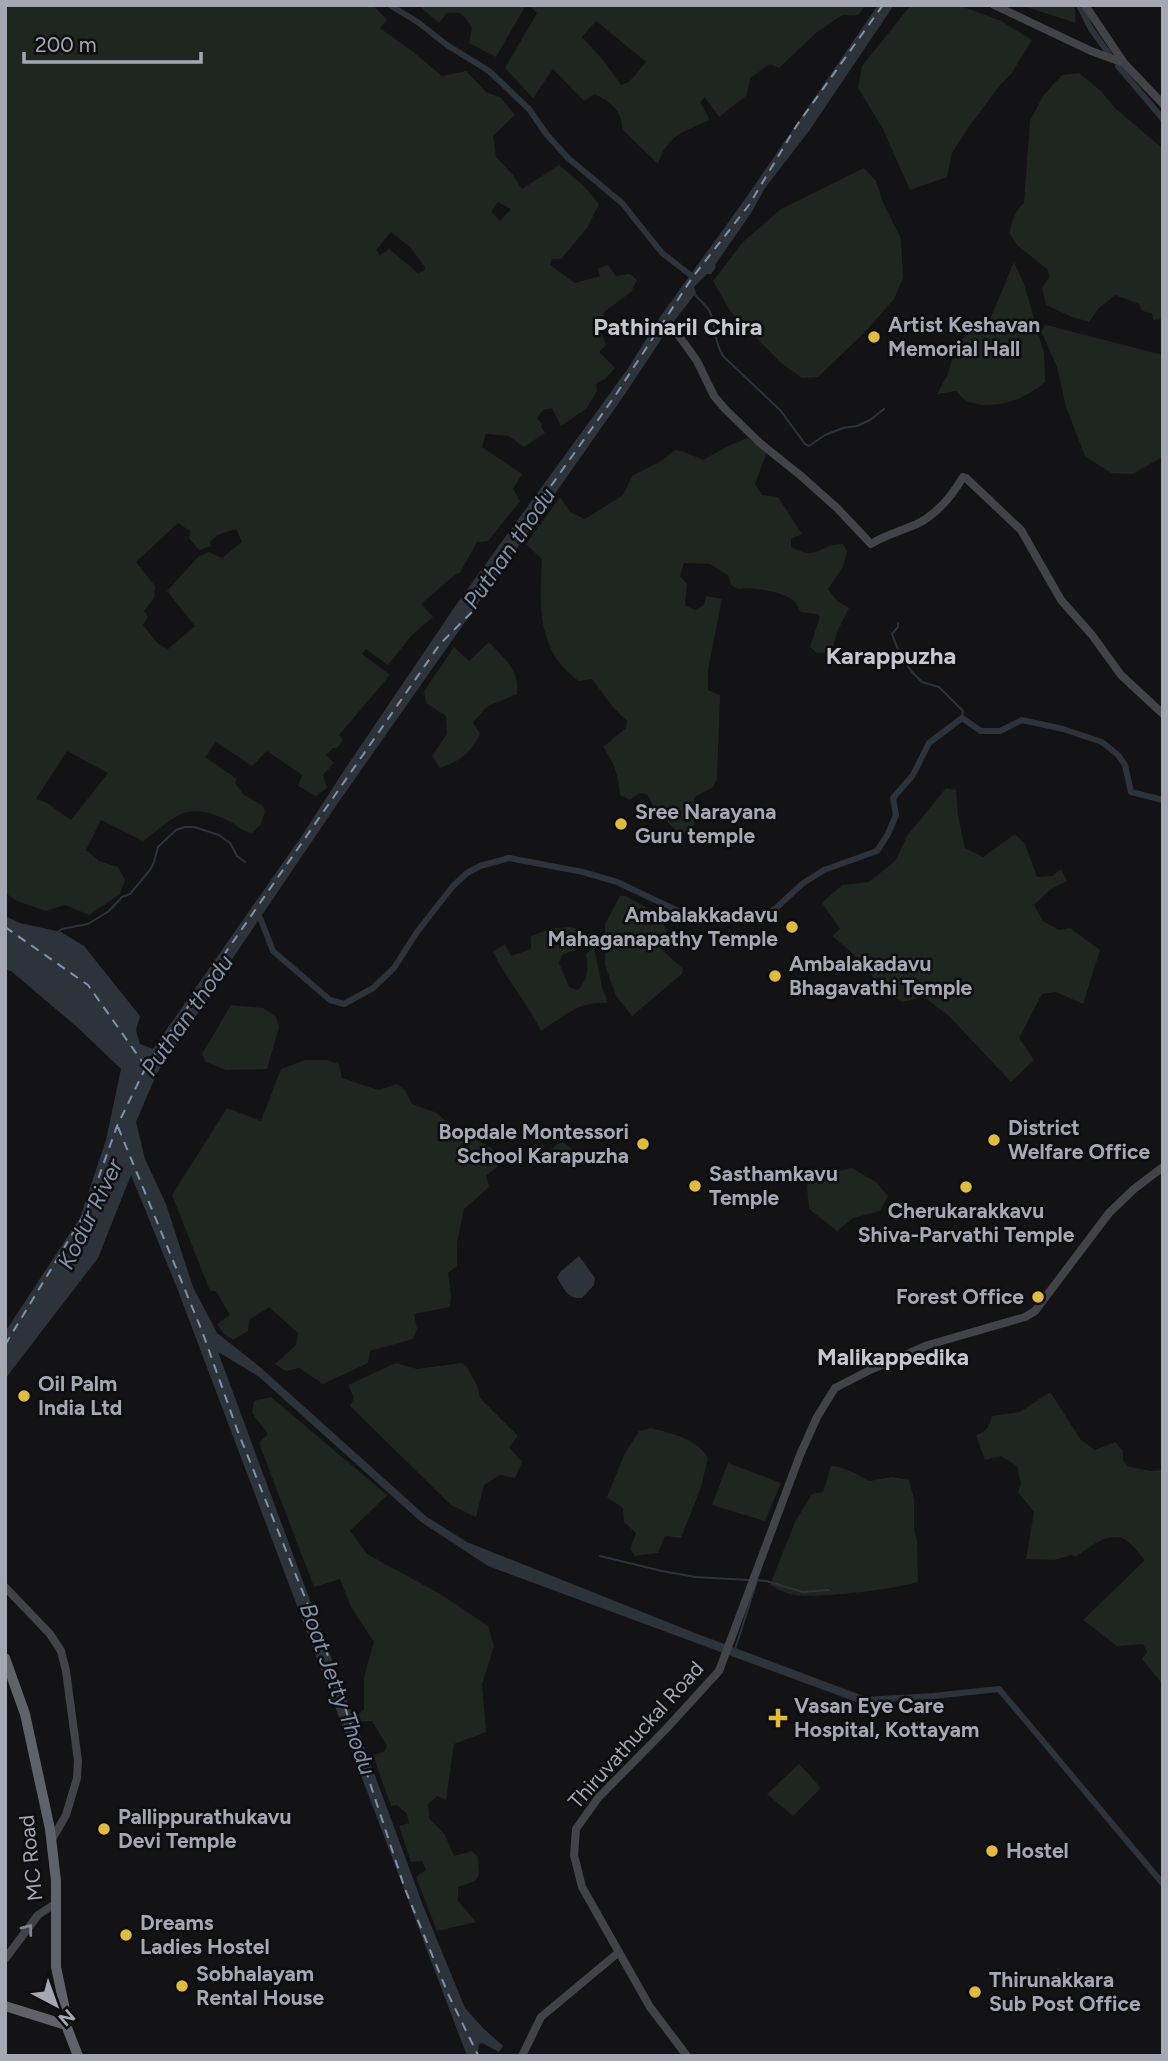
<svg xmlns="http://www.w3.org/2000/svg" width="1168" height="2061" font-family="Figtree,sans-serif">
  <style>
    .green { fill: #1f2620; fill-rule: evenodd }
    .water { fill: #2d333b }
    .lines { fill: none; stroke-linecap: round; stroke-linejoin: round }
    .stream { stroke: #2d333b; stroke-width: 2 }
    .canal { stroke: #2d333b; stroke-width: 6 }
    .ferry { stroke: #7f91ab; stroke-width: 2; stroke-dasharray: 9 7; stroke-linecap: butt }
    .secondary { stroke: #424348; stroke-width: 8 }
    .highway { stroke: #606269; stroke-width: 10 }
    .oneway { stroke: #82858e }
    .poi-dot { fill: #dfbc3f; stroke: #0e0d0f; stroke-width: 2.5 }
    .labels { text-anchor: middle; stroke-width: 5; stroke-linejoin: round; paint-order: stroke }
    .poi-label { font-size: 21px; font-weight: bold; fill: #a5a8b3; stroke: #0e0d0f; text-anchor: start }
    .street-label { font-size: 21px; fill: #a5a8b3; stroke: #0e0d0f }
    .water-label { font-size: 23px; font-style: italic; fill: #7f91ab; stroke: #0e0d0f }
    .neighbourhood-label { font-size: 23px; font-weight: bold; fill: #c6c7cf; stroke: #0e0d0f }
    .quarter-label { font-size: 24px; font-weight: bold; fill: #c6c7cf; stroke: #0e0d0f }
  </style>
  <rect width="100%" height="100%" fill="#131214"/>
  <path class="green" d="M5,5H373L387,20L380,28L412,51L442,76L466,71L487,93L500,97L515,115L493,136L496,157L513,175L522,189L559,165L583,185L599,204L587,228L561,259H552L550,265L575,283L600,276L598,269L608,265L616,276L630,274L637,280L631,292L604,312L602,328L598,331L599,333L602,334L606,345L599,352L615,368L605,379L596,384L597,391L586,409L561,426L552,408L543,410L537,418L542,424L541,427L545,433L524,447L509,436L486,434L482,447L522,474L513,489L520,501L488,541L477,542L460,573L456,574L421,604L433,617L412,635L388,665L366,649L362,654L390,675L339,735L343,740L337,748H333L326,755L334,763L323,775L327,788L316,796L298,786L302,775L267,751L252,766L216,742L205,757L237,779L235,783L243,794L263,806L265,811L261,824L252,833C242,832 236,824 227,820C185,800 176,817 143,841L101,820L86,850L99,861L118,867L125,880L120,894L89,915L65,905L46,911L17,901L5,893ZM498,202L511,209L500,221L491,212ZM391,232L410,247L425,267L424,271L418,273L389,249L380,255L376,250ZM178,523L190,531L189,538L199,550L211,546L210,542L217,535L236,529L242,542L222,558L209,552L198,557L167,591L195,626L168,649L158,644L143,625L148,617L144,611L154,598L155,586L136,562ZM67,751L108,773L71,820L47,803L36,799Z
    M418,5H526L496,57L469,43L472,28C464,15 463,11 447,13L439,23Z
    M529,5H866L858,15H842L816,33L779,68L770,64L750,78L747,95L719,117L705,97L700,102L710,120C685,131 667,135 658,164L622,129C623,111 610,102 595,94L584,101L553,69L533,98L505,68L537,13ZM596,21L646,62L629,82L621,85L603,60L582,37Z
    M911,5H958L1001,21L1032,40L1011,74L1001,84L968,128L952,153L947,177L910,190L882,127L858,88L862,66Z
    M1020,5H1074L1076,23Z
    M1079,73L1101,91L1115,108L1163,149V319L1153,320L1152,313L1142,311L1139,304L1115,295L1098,309L1089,322L1072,317L1046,305L1042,287L1049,278L1048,270L1017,245L1010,234C1011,221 1014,212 1024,203L1030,121L1043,96L1062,75Z
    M864,168L876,181L884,205L901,238L903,278L894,299L865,332L818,377L802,378L781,363L730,311L713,281L743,242L781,209Z
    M1014,262L1024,284L1044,353L1045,382C1026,399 995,411 969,402C965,401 960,395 956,391L937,394L947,376L955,350L965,336L991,317Z
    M1046,325L1163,355V456L1159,459L1132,474L1111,473L1085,456L1066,407L1057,367L1041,331Z
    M748,438L767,452L755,484L762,495L778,497L802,534L791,539V547C821,562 817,544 843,544L847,551L843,567L828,589L837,601L849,608L837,632L832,652L817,653L810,647L820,617L817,614L801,612C799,609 797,605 795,602C785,592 752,586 738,589L731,585L728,575L710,564L684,563L680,576L687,584L685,605L695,610L704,605L706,596L722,599L708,670V690L720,695L717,779L713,787L695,797L692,808L695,824L681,836L653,806L647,794L640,793L630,800L620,795C618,775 615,764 603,747L626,728L627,721L612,706L592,679L579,681C537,653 539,604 542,559L526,544L560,497L570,512L585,519L623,495L632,476L661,461L675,450L685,452L703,460L728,446Z
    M489,642C504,658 520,670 517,694L488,706L473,722L480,734C469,755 461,760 440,768L432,756L447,734L446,716L426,703L424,691L454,647L469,661Z
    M946,788L956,790L958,816L965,848L983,857L1015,834L1025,844L1037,877L1052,876L1061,869L1067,881L1051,889L1034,905L1043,921L1059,930L1070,928L1100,950L1083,1004L1056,992L1042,994L1019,1038L1034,1060L1011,1082L949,1016L924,997L902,1002L881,986L850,951L832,936L840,929L822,903L842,885L869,882L896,860L907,836Z
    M620,896H626L660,915L667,932L659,938L662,950L683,969L682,974L632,1016L616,996L605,965V924Z
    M568,927L580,929L585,933C582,947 574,950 562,955L559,963L569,987L578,990C588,979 589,968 586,954L594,947L602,987L608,1003C578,1001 565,1016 541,1031C527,1003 507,980 493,952L505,944L511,956L531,949V936L550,929Z
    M231,1005L263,1008L276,1017L279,1027L267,1069L226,1070L206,1062L202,1054Z
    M305,1060H326L339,1064L342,1078L378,1090L397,1084L405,1090L412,1104L437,1113L460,1135L470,1136L491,1148L503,1162L486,1176L489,1187L464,1209L457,1243V1266L448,1273L451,1295L450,1307L414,1314L417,1329L413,1339L370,1351L368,1363L323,1384L299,1368L286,1371L275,1364L296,1345L298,1333L269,1307L249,1320L248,1331L233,1340L223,1333L217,1324L230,1315L216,1291H210L172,1195L227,1108L261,1121L281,1069Z
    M563,1142L573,1150L569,1158L563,1154L550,1151L557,1144Z
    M852,1168L876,1182L888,1196L880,1211L853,1218L837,1231L809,1209L807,1185L829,1173Z
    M396,1363L417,1369L462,1363L467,1367L478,1387L480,1398L518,1436L509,1447L522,1462L515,1478L500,1475L484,1485L476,1517L451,1505L350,1406L354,1398L348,1385Z
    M1050,1392L1081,1440L1095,1450L1115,1442L1123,1451V1460L1129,1467L1152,1471L1163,1470V1685L1142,1659L1147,1652L1143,1644L1117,1646L1083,1620L1145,1560C1139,1554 1132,1543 1124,1539C1108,1531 1088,1548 1076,1557L1072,1555L1054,1560L1026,1559L1034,1512L1018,1492L1021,1484L1017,1466L1001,1456L985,1460L976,1435C987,1432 989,1427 992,1416L1020,1412Z
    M271,1397L387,1495L350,1531L367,1554L442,1595L488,1626L494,1646L482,1684L486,1732L454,1744L446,1800L437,1796L428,1804L429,1818L445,1835L454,1856L472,1851L478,1857L479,1875L475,1881L458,1887V1901L476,1922L437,1931L416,1877L426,1870L422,1861L411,1862L399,1826L409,1823L407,1814L397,1805L391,1806L373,1755L384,1752L387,1746L372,1721L358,1722L359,1714L364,1710V1677L374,1642L351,1607L340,1579L314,1587L259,1443L268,1434L252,1413L254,1401Z
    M651,1428C671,1434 697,1438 708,1458L701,1487L681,1538L665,1536L658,1553L635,1556L630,1549L636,1533L624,1522L623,1508L607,1497L624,1455L639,1431Z
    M728,1463L781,1483L765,1521L712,1505Z
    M831,1466C843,1466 859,1475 869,1481L892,1477L909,1480L914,1499V1529L917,1541L918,1582C895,1589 812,1600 790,1594C783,1592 777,1588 770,1585L795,1522L812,1494L823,1492Z
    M799,1764L821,1788L793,1816L767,1794Z"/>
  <path class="water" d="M878,5H894L809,131L765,188L751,213L715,265L716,267L711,274H707L694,287L696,293L668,329L625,394L338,803L220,977L211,984L207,1000L157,1073L136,1122L145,1159L166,1204L193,1287L217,1333L260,1367L427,1517L467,1542L695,1633L869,1698L867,1706L488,1566L421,1522L258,1376L218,1352L424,1908L465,2008L483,2028L503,2046L499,2052L482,2043L479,2044L478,2056H467L177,1288L131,1175L98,1258L5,1379V1332L80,1218L106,1140L121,1069L77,1027L11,971L5,969V916L20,923L61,932L84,946L140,1016L136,1030L140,1044L153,1049L303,834L347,766L458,602L627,370L660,317L748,195Z
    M579,1256L595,1278L594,1285L582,1298C567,1299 564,1289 557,1277L561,1271Z"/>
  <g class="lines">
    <path class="stream" d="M695,295C700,300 707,306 710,312C717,328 713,340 723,356L781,411L805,444L809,446L825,435L843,428L857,426L870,420L884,409
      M898,623V627L892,634L900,655L912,672L922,682L939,687L963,711L962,718
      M58,932L62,929L88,924L109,911L122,897L130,894L150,870L154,862L158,847L176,830L185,827H194L219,835L230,843L237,856L245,862
      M600,1556L662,1571L695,1577L749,1580
      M755,1580L766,1581L803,1592L829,1590
      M735,1649L757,1581"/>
    <path class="canal" d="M390,5L419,23L447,45L489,71L529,109L547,135L568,158L622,203L662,253L693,277
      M1079,5L1091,29L1109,54
      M1118,66L1163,119
      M256,911L261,920L273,951L330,1000L344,1004L373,988L394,968L417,932L453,886L467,873L480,866L509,858L583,872L617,882L693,918L737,920L764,916L776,908L802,884L824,870L877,851L888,834L896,815L893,798L913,775L929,743L962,718L981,731H1000L1022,720L1063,729L1102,742L1118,755L1125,765L1131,792L1163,800
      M861,1698L865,1700L933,1696L999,1689L1163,1884"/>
    <path class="ferry" d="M5,927L88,985L146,1067
      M118,1127L202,1331L238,1432L325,1647L405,1889L449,1996L478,2055
      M5,1345L87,1210L117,1126L146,1067L440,644L472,612V601L506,549L615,396L692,278L749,205L797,125L883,5"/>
    <path class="secondary" d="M994,5L1091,51L1124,63
      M1085,5L1124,63L1163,104
      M674,329L697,361L714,396L725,409L760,443L800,475L837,508L871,544C885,535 901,531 917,524C937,514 952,496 963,477L966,478L1021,530L1061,600L1092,635L1121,675L1163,714
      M5,1587L50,1634L61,1651L66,1671L78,1761L77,1778L66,1815L51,1841
      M5,1959L38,1915L55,1904
      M522,2056L541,2017L619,1952
      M687,2056L650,2007L582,1887L574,1855L576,1829L598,1798L666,1729L719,1671L800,1455L817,1417L835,1388L870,1370L928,1345L1025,1317L1035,1311L1109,1213L1134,1189L1163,1167"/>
    <path class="highway" d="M5,1658L25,1714L50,1829L56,1881V1967L64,2005L66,2025L78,2056
      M5,2006L66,2025"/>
  </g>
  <defs><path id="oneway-chevron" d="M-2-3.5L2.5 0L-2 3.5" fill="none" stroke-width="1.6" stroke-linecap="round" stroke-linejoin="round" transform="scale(1.75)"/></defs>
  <use class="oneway" href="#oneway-chevron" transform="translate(28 1929) rotate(-53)"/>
  <g class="poi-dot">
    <circle cx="874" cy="337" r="7"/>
    <circle cx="621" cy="824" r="7"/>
    <circle cx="792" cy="927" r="7"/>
    <circle cx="775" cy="976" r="7"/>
    <circle cx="994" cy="1140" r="7"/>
    <circle cx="643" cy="1144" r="7"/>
    <circle cx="695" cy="1186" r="7"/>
    <circle cx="966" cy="1187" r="7"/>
    <circle cx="1038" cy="1297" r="7"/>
    <circle cx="24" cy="1396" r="7"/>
    <path d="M774.5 1707.5h7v7h7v7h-7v7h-7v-7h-7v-7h7z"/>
    <circle cx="104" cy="1829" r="7"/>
    <circle cx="992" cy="1851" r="7"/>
    <circle cx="126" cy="1935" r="7"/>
    <circle cx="182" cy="1986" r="7"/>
    <circle cx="975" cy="1992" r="7"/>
  </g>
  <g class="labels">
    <g class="poi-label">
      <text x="888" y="332">Artist Keshavan<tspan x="888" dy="24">Memorial Hall</tspan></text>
      <text x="635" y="819">Sree Narayana<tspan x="635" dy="24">Guru temple</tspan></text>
      <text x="778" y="922" text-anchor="end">Ambalakkadavu<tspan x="778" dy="24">Mahaganapathy Temple</tspan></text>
      <text x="789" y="971">Ambalakadavu<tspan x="789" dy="24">Bhagavathi Temple</tspan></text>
      <text x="1008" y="1135">District<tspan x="1008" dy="24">Welfare Office</tspan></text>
      <text x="629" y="1139" text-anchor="end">Bopdale Montessori<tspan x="629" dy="24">School Karapuzha</tspan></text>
      <text x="709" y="1181">Sasthamkavu<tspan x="709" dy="24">Temple</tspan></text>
      <text x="966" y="1218" text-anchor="middle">Cherukarakkavu<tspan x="966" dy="24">Shiva-Parvathi Temple</tspan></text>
      <text x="1024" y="1304" text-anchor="end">Forest Office</text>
      <text x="38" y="1391">Oil Palm<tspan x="38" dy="24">India Ltd</tspan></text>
      <text x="794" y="1713">Vasan Eye Care<tspan x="794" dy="24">Hospital, Kottayam</tspan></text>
      <text x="118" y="1824">Pallippurathukavu<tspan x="118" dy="24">Devi Temple</tspan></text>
      <text x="1006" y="1858">Hostel</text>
      <text x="140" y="1930">Dreams<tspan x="140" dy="24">Ladies Hostel</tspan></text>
      <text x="196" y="1981">Sobhalayam<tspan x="196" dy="24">Rental House</tspan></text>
      <text x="989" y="1987">Thirunakkara<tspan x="989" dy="24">Sub Post Office</tspan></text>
    </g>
    <g class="street-label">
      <text transform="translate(636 1735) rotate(-48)" y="7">Thiruvathuckal Road</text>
      <text transform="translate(31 1858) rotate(-96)" y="7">MC Road</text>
    </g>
    <g class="water-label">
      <text transform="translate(509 548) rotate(-55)" y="8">Puthan thodu</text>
      <text transform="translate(187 1015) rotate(-55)" y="8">Puthan thodu</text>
      <text transform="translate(90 1214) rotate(-64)" y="8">Kodur River</text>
      <text transform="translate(338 1689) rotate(70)" y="8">Boat Jetty Thodu</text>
    </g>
    <g class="neighbourhood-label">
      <text x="893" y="1365">Malikappedika</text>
    </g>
    <g class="quarter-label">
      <text x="678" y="335">Pathinaril Chira</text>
      <text x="891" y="664">Karappuzha</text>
    </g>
  </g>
  <rect width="1168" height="2061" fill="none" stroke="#a5a8b3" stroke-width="14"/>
  <g transform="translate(56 2005) rotate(139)" stroke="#0e0d0f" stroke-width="5" paint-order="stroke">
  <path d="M0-5L12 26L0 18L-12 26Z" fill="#a5a8b3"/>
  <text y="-10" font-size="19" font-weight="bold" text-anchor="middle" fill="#a5a8b3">N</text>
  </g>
  <path d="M24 52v10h177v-10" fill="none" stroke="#a5a8b3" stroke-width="3.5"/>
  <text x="35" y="52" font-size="21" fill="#a5a8b3" stroke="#0e0d0f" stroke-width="5" paint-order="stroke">200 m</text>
</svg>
